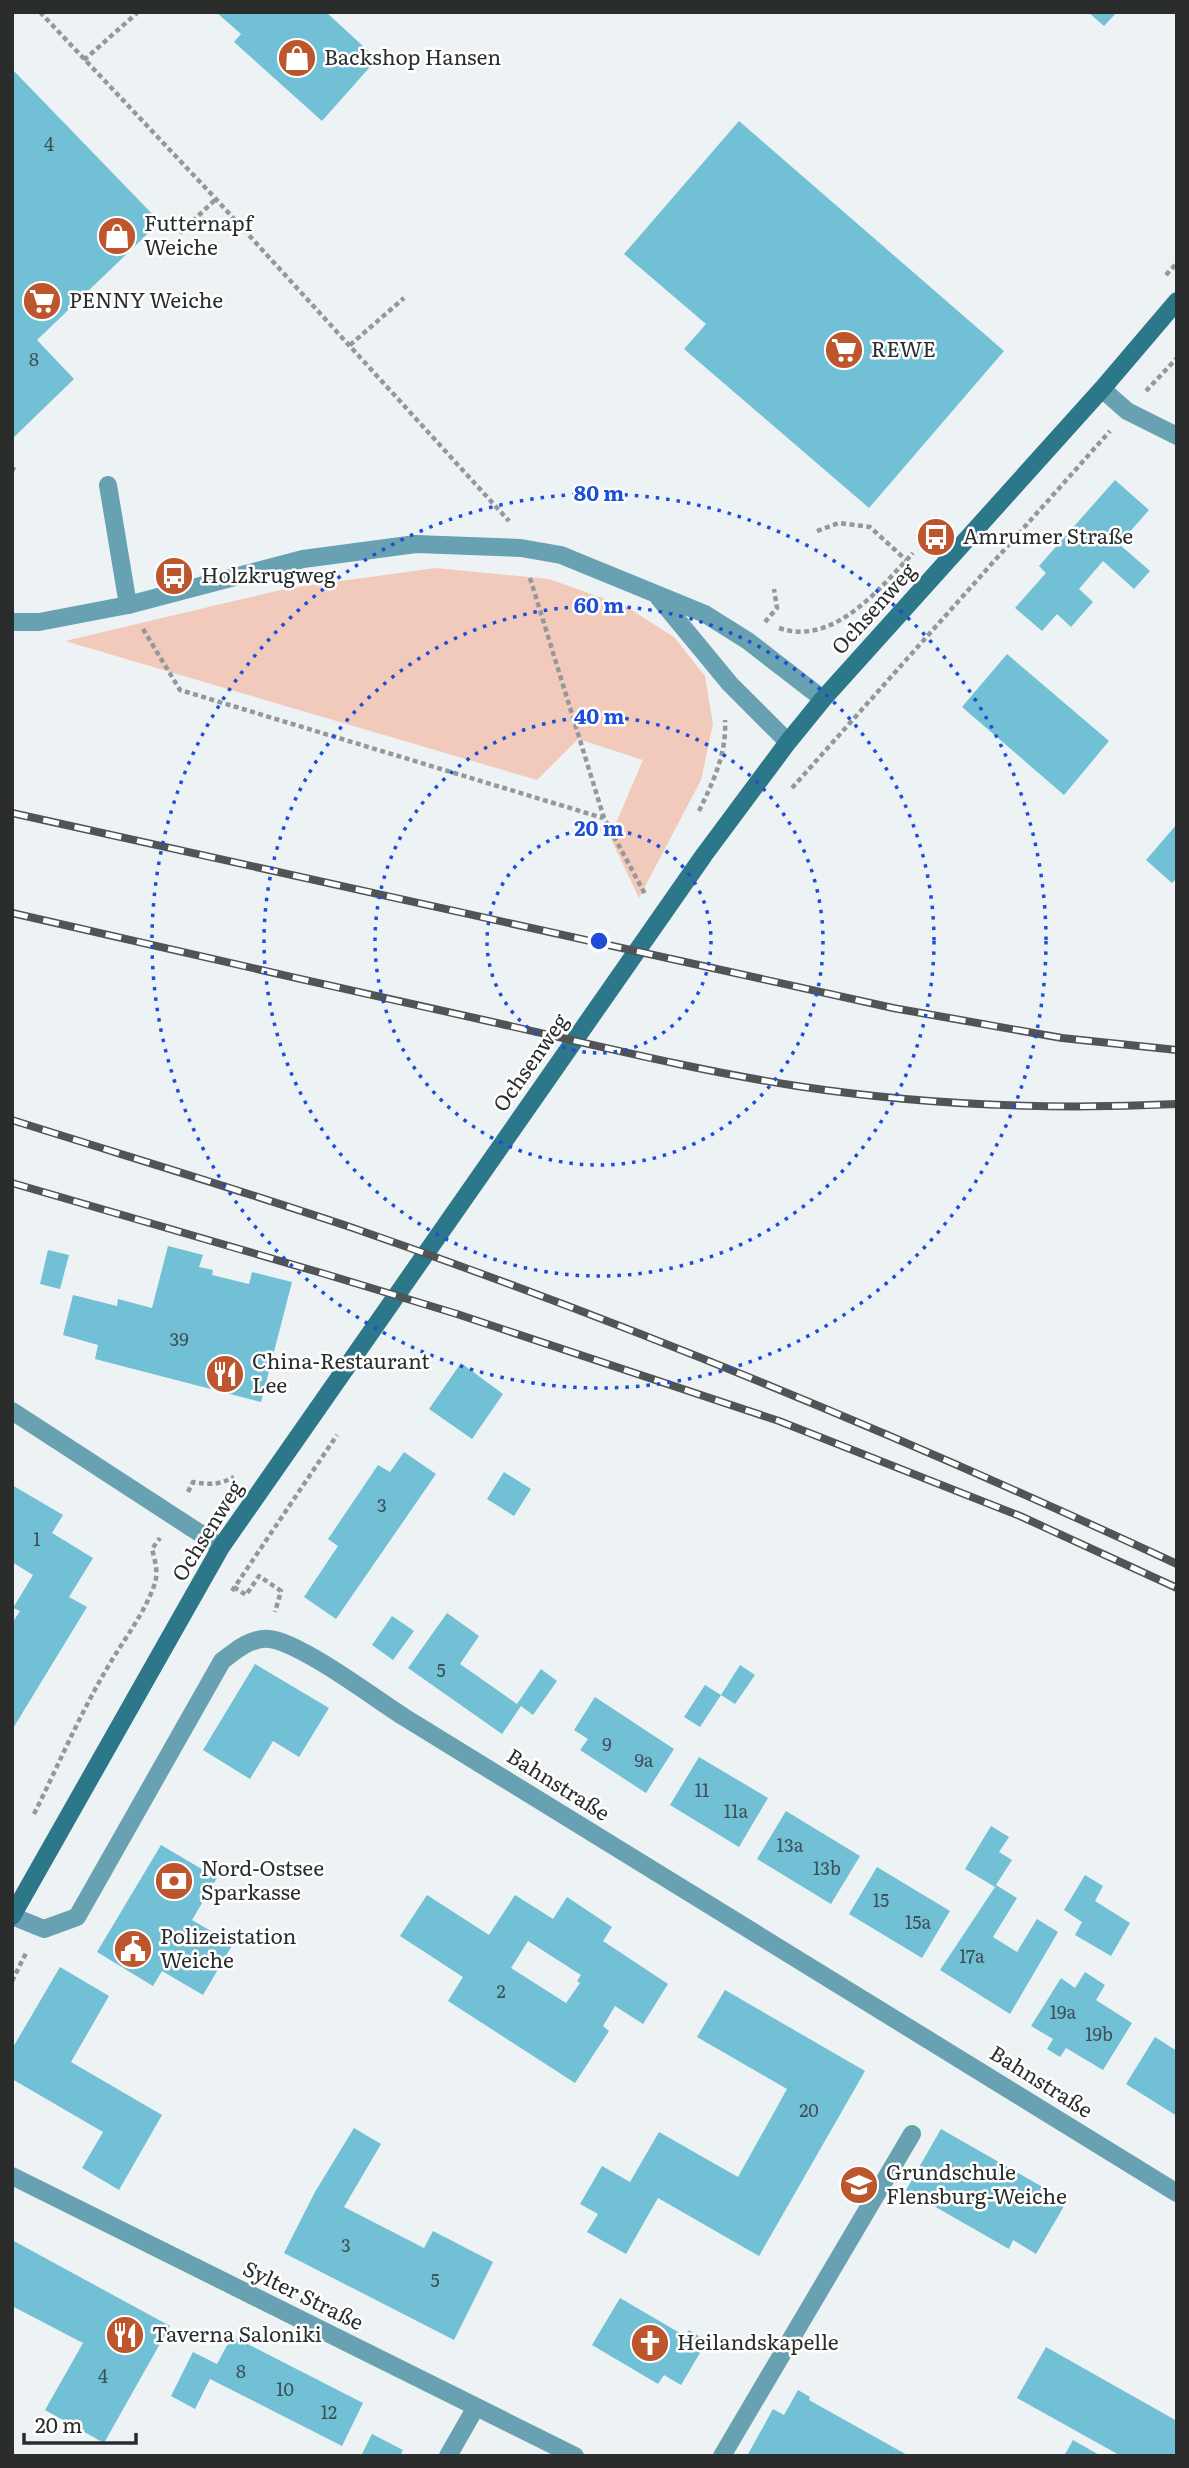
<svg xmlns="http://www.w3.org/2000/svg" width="1189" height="2468" font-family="Literata,serif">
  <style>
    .green { fill: #f2cabc }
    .building { fill: #72c0d5; fill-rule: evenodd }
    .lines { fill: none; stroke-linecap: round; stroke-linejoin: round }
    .path { stroke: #949899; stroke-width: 4.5; stroke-dasharray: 5 3.5; stroke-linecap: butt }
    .lane { stroke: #68a1b1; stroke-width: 18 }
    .street { stroke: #68a1b1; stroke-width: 18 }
    .secondary { stroke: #2c7789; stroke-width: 18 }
    .rail-casing { stroke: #515454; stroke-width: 8 }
    .rail { stroke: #fff; stroke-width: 5; stroke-dasharray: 16; stroke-linecap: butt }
    .ring { fill: none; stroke: #1d4ed8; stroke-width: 3.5; stroke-dasharray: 3.5 7 }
    .labels { text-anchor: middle; stroke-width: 5; stroke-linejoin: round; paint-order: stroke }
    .number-label { font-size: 18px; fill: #3d5257 }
    .poi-label { font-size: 21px; fill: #2b2d2d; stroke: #fff; text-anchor: start }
    .street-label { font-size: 21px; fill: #2b2d2d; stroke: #fff }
    .centre { fill: #1d4ed8; stroke: #fff; stroke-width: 3.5 }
    .ring-label { font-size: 21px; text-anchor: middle; font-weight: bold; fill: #1d4ed8; stroke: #fff; stroke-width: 5; stroke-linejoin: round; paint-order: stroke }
  </style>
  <rect width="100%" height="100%" fill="#edf2f4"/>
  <path class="green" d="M436,568L549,579L625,606L674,637L705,676L713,724L701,780L639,898L610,837L643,760L578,739L537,780L65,641L289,588Z"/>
  <path class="building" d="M216,12H326L377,59L322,121L234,42L241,34Z
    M1088,12H1117L1104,26Z
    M12,69L160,222L37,340L74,379L12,439Z
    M739,121L1004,351L869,508L684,349L706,324L624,254Z
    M1115,480L1149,510L1119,544L1150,571L1134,589L1103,561L1079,589L1093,602L1071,627L1057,614L1042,631L1015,608L1046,573L1039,566Z
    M1007,654L1109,741L1064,795L962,707Z
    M1177,824V878L1172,883L1146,860Z
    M168,1246L203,1255L199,1267L213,1270L212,1275L249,1284L252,1272L292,1282L261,1402L95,1359L98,1345L63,1335L73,1295L117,1306L118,1299L152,1308Z
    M48,1250L69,1255L60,1289L40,1284Z
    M461,1363L503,1394L472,1439L429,1409Z
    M404,1452L436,1474L336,1619L304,1597L338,1546L328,1539L378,1465L390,1472Z
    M504,1472L531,1489L514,1516L487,1499Z
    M12,1485L63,1515L52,1533L93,1558L69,1597L87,1607L12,1730V1623L20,1611L13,1608L33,1575L12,1562Z
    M447,1613L479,1636L460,1664L517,1704L541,1669L557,1681L533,1715L521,1706L502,1734L408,1668Z
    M392,1616L414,1631L393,1660L372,1645Z
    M255,1664L329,1708L299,1757L273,1741L250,1779L203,1750Z
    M740,1665L755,1675L735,1704L721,1695L700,1727L684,1717L705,1685L721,1695Z
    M595,1697L674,1749L646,1793L580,1750L588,1739L574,1730Z
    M699,1757L768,1798L739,1847L670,1805Z
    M786,1811L860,1856L831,1904L757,1859Z
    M991,1826L1009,1837L999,1852L1012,1860L996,1885L1017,1898L993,1937L1017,1952L1037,1919L1058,1932L1010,2014L940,1970L995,1887L965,1869Z
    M161,1845L217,1878L192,1920L233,1944L203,1995L162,1971L153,1986L97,1952Z
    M877,1867L950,1911L922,1958L849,1914Z
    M1085,1875L1103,1886L1095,1901L1130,1923L1111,1956L1075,1935L1082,1922L1064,1910Z
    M427,1895L489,1935L515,1895L553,1919L567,1897L612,1927L603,1941L668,1984L643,2024L615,2006L603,2026L609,2031L575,2083L448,2001L463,1977L400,1936ZM528,1941L581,1975L577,1981L580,1983L566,2003L511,1968Z
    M60,1967L109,1996L71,2062L162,2115L119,2190L82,2168L103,2132L12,2079V2049Z
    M1085,1972L1105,1985L1096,2000L1132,2023L1103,2070L1066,2048L1060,2057L1047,2049L1053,2039L1031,2026L1061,1978L1075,1988Z
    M725,1990L865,2071L759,2256L658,2198L626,2254L587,2232L598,2214L580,2204L602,2166L630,2182L659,2132L738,2177L787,2089L697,2037Z
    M1155,2037L1177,2051V2116L1126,2084Z
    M354,2128L381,2144L344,2207L424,2248L433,2231L493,2262L454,2340L284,2253L315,2192Z
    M941,2129L1067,2201L1036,2254L1013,2240L1009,2249L906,2190Z
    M12,2240L170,2326L104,2443L45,2410L83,2343L12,2306Z
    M620,2298L685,2336L689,2330L707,2341L681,2385L664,2375L658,2384L592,2345Z
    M232,2336L363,2403L342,2446L210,2379L195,2409L171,2396L193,2352L217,2364Z
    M1046,2347L1177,2421V2456H1121L1017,2398Z
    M798,2390L810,2397L809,2400L909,2456H747L773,2409L784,2415Z
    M372,2434L403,2450L400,2456H361Z
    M1073,2440L1101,2456H1064Z"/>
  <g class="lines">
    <path class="path" d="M40,12L216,199L509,521
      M84,60L137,13
      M180,233L216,199
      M1166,275L1177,263
      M350,345L404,298
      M1146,391L1177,358
      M12,471L14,467
      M817,531L839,523L870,527L906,560
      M530,578L604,818L645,894
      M765,622L777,608L774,589
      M779,628C834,647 880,588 913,553
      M143,629L180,690L603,818
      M792,788L1110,431
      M699,811C713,782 727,753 725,720
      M188,1492L193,1482C209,1485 219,1485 234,1477
      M234,1587L246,1595L259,1576L281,1591L275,1612
      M232,1591L337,1435
      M34,1814C58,1766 79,1716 106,1670C122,1642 143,1616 154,1586C159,1573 155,1561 152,1549L160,1538
      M12,1981L27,1951"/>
    <path class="lane" d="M108,485L128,605
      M722,2456L912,2134"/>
    <path class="street" d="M1102,389L1127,411L1177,436
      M659,598L730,684L788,742
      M12,622H39L128,605L303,559L416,544L521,548L561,555L705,614L748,641L823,699
      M12,1411L221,1547
      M12,1916L44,1929L77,1917L222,1661C235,1651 251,1637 269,1639C300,1642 374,1698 404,1717L1177,2193
      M12,2176L575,2456
      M448,2456L476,2407"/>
    <path class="secondary" d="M12,1916L221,1547L704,855L788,742L823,699L1102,389L1177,301"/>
    <g class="rail-casing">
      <path id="rail" d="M12,813L893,1008L1062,1038L1177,1050
        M12,913C171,949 329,986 488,1021C591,1044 693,1070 797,1086C922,1105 1051,1110 1177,1104
        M12,1120C126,1156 240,1190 353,1228C633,1325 908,1439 1177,1564
        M12,1183L325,1274L457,1314L779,1421L1020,1516L1177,1588"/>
    </g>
    <use href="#rail" class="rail"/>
  </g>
  <g class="ring">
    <circle cx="599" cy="941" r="112"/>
    <circle cx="599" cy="941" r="224"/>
    <circle cx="599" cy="941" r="335"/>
    <circle cx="599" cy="941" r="447"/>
  </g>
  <defs>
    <g id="shop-disc" transform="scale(2.0125)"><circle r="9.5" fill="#bd552d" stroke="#fff"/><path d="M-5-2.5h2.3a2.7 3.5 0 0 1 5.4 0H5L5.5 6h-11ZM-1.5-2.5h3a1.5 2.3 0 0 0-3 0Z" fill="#fff"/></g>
    <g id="supermarket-disc" transform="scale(2.0125)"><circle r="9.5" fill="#bd552d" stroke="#fff"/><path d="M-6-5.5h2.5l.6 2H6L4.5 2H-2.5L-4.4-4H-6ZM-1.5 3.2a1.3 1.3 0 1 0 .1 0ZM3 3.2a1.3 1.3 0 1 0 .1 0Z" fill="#fff"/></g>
    <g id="bus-disc" transform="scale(2.0125)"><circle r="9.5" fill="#bd552d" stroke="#fff"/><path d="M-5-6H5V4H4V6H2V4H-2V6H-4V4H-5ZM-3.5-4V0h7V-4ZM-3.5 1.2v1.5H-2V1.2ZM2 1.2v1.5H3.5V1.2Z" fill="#fff"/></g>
    <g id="restaurant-disc" transform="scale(2.0125)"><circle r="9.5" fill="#bd552d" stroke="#fff"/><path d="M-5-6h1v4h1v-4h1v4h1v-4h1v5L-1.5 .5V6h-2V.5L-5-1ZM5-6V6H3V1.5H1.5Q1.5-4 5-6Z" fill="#fff"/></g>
    <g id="bank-disc" transform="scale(2.0125)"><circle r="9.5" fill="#bd552d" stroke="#fff"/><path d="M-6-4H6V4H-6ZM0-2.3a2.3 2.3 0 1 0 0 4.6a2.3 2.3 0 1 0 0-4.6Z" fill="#fff"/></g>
    <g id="civic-disc" transform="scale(2.0125)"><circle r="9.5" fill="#bd552d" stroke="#fff"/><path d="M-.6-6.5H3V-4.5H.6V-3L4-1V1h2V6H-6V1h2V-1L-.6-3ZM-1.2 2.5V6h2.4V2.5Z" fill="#fff"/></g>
    <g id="school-disc" transform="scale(2.0125)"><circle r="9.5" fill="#bd552d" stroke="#fff"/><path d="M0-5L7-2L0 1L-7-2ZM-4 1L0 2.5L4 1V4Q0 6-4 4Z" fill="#fff"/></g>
    <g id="church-disc" transform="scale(2.0125)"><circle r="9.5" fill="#bd552d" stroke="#fff"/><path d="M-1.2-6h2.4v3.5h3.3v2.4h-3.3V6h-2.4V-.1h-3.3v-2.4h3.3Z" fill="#fff"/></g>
  </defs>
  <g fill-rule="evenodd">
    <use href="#shop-disc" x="297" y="58"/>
    <use href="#shop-disc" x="117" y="236"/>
    <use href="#supermarket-disc" x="42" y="301"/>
    <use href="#supermarket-disc" x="844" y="350"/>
    <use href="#bus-disc" x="936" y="537"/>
    <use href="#bus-disc" x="174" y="576"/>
    <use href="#restaurant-disc" x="225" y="1374"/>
    <use href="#bank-disc" x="174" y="1881"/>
    <use href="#civic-disc" x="133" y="1949"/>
    <use href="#school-disc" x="859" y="2185"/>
    <use href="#restaurant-disc" x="125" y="2335"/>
    <use href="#church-disc" x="650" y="2343"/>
  </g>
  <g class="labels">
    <g class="number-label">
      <text x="49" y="151">4</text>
      <text x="34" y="366">8</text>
      <text x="179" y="1346">39</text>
      <text x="382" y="1512">3</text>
      <text x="37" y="1546">1</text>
      <text x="441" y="1677">5</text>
      <text x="607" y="1751">9</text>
      <text x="644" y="1767">9a</text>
      <text x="702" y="1797">11</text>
      <text x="736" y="1818">11a</text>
      <text x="790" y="1852">13a</text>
      <text x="827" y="1875">13b</text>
      <text x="881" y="1907">15</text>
      <text x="918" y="1929">15a</text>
      <text x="972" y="1963">17a</text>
      <text x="501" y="1998">2</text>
      <text x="1063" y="2019">19a</text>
      <text x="1099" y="2041">19b</text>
      <text x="809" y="2117">20</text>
      <text x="346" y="2252">3</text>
      <text x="435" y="2287">5</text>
      <text x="241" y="2378">8</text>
      <text x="103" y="2383">4</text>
      <text x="285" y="2396">10</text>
      <text x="329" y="2419">12</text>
    </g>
    <g class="poi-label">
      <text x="324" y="65">Backshop Hansen</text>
      <text x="144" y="231">Futternapf<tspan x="144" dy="24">Weiche</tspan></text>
      <text x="69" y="308">PENNY Weiche</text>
      <text x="871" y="357">REWE</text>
      <text x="963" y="544">Amrumer Straße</text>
      <text x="201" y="583">Holzkrugweg</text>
      <text x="252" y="1369">China-Restaurant<tspan x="252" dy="24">Lee</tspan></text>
      <text x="201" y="1876">Nord-Ostsee<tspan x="201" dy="24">Sparkasse</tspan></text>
      <text x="160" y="1944">Polizeistation<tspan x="160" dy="24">Weiche</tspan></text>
      <text x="886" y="2180">Grundschule<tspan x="886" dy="24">Flensburg-Weiche</tspan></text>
      <text x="152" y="2342">Taverna Saloniki</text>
      <text x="677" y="2350">Heilandskapelle</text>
    </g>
    <g class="street-label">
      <text transform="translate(874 609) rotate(-48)" y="7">Ochsenweg</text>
      <text transform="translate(531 1063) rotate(-55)" y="7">Ochsenweg</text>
      <text transform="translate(208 1531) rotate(-58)" y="7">Ochsenweg</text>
      <text transform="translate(558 1785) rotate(32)" y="7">Bahnstraße</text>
      <text transform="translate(1041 2082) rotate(32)" y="7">Bahnstraße</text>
      <text transform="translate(303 2296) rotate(26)" y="7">Sylter Straße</text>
    </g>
  </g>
  <circle cx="599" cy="941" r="10" class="centre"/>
  <g class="ring-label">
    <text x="599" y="501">80 m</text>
    <text x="599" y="613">60 m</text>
    <text x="599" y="724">40 m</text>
    <text x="599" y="836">20 m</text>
  </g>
  <rect width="1189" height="2468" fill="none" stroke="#2b2d2d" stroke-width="28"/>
  <path d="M24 2433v10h112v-10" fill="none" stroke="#2b2d2d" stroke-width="3.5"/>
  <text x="35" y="2433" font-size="21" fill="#2b2d2d" stroke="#ffffff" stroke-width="5" paint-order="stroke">20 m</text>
</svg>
